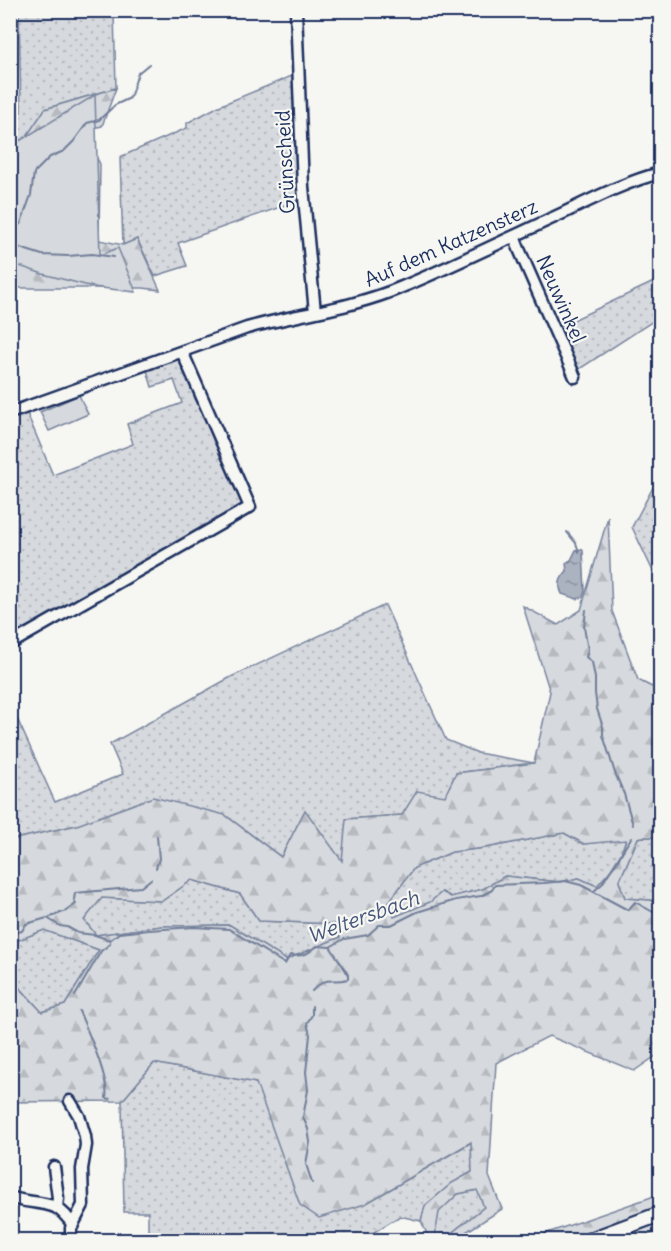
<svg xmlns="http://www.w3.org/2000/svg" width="671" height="1251" font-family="Delius,sans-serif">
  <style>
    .grass { fill: url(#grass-dots); stroke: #78849e; stroke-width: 1.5 }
    .forest { fill: url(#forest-firs); stroke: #78849e; stroke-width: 1.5; fill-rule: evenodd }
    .park { fill: #d6d9dd; stroke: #78849e; stroke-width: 1.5 }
    .water { fill: url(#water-ripples); stroke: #717e99; stroke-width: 1.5 }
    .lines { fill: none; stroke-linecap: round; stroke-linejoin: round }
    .stream { stroke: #717e99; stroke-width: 2 }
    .minor-casing { stroke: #1b2f5e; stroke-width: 15 }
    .major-casing { stroke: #1b2f5e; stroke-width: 18 }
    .minor { stroke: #f6f6f2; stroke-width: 10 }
    .major { stroke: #f6f6f2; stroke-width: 14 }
    .labels { text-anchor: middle; stroke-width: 4.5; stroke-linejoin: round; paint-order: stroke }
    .street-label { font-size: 20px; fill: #1b2f5e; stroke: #f6f6f2 }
    .water-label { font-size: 21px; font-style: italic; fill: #46567b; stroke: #f6f6f2 }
  </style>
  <defs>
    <pattern id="grass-dots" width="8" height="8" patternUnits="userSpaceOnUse" patternTransform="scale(1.5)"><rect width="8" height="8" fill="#d6d9dd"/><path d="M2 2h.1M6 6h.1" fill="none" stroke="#b7bbc0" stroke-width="1.8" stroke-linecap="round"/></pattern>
    <pattern id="forest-firs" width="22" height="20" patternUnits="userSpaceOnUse" patternTransform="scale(1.5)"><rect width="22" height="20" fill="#d6d9dd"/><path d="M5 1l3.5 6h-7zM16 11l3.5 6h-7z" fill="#b7bbc0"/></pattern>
    <pattern id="water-ripples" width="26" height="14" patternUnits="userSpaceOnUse" patternTransform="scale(1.5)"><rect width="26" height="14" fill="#abb2c0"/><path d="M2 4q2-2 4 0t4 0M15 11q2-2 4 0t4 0" fill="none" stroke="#8a919f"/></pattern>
  </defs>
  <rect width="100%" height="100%" fill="#f6f6f2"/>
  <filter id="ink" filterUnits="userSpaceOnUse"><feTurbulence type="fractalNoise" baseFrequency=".0167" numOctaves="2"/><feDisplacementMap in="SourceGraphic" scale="12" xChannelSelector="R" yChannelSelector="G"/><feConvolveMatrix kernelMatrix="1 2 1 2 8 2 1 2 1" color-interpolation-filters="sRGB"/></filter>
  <g filter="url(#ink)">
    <path class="grass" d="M19,11H121L114,13L116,88L45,109L11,161L10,117L21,112Z
      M294,75L300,200L178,243L187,266L155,276L137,239L123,245L120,157L187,128V123L219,106Z
      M660,279V327L656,319L578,370L556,328Z
      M180,355L244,505L11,638V417L26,411L53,475L133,444L127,424L182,403L174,380L152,387L146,367Z
      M660,474V586L632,527Z
      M385,605L446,740L478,753L534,763L456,773L445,796L402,815L347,819L342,862L305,811L281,857L225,815L77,825L11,840L10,703L55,802L123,774L110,744L231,677Z
      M564,833L584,844L626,839L618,862L597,886L579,878L560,882L505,876L483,889L451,897L442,892L431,902L394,917L388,903L414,868L452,852L485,848Z
      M642,837H660V901L625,898L619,882L638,838Z
      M192,880L240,894L259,921L336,924L340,937L286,960L230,925L162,926L96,935L84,920L101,898L162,901Z
      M44,930L99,950L65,1005L42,1012L15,982L11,984V943Z
      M154,1063L257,1083L300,1204H365L472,1142V1172L452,1183L425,1206L421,1221L400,1216L366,1237L367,1240H148V1212H124L122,1101Z
      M478,1190L484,1207L449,1235L434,1236L439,1211L458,1194Z"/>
    <path class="forest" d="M116,88L102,126L82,130L100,164L99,240L123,245L137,239L160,290L143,288H18L11,291L10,161L45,109Z
      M608,517L612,611L638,680L654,688L660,682V837H642L638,838L619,882L625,898L660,901V1053L634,1071L549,1036L496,1063L489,1176L502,1209L455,1239L456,1240H430L421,1221L425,1206L452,1183L472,1172L471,1142L365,1204L319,1218L300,1205L256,1083L154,1063L122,1101L11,1102L10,984L14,982L42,1012L65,1005L99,950L44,930L11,943V840L77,825L153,797L225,815L281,857L305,810L342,861L346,819L402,815L417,791L445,796L456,773L534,763L550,692L523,606L558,625L581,610ZM564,833L584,844L626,840L618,862L597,886L579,878L560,882L505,876L483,889L451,897L442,892L430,902L394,917L388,903L414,868L452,852L485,848ZM192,880L240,894L259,921L335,924L340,937L286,960L230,925L162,926L96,935L84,920L102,898L162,901ZM477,1190L484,1207L449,1235L435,1236L439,1212L458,1194Z
      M660,1194V1231L635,1240H527Z"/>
    <path class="park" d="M95,95L100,255L118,248L136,292L93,287L43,274L11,263V146Z
      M79,395L88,414L49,431L40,412Z"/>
    <path class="water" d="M582,549L583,551L585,591L583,597L577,599L562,594C558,585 559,579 567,571L566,563L571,560L576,550Z"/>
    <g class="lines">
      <path class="stream" d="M10,234L21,223L31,195L34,173L50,157L64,151L74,141L87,123L99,120L115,105L130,98L138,73L149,64
        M10,238L20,248L42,255L68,256L92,254L114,257
        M567,532L576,543L579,552
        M586,610L584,627L588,650L586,657L592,662L595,678V693L597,709L603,727V735L615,773L624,794L633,825
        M156,868L159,859L157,836
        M594,891L602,884L631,838
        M48,918L66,911L76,904L74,900L75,893L141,887L151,879
        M10,934L22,931L26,924L47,918L60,926L67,927L78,933L95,935L110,940L119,933L149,930L194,927L229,929L285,964L290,955C303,957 308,954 317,946L330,947L344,939L368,935L379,925H391L417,912L456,900L481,896L492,890L495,885L544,883L565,881L581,885L628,910L635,902L653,912L660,909
        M312,991C329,974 329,984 348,979V975L346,971L331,948
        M75,996L101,951L110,944V940
        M79,1011C87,1030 110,1079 106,1098L110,1099
        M312,1183L306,1164L310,1142L308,1129L303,1117L308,1090L306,1072L310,1035L307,1023L312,1015V1006"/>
      <g class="minor-casing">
        <path id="minor" d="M296,10L303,187L315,312
          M514,236L519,249L575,377
          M10,413L247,328C298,314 353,308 402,287C455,265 507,239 559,215C593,199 625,182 660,173
          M10,644L250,507L184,356L181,352
          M70,1101L79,1116L85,1136L86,1145L82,1169L83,1205L71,1228V1240
          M54,1167L58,1198L57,1208
          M10,1197C25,1203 41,1201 55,1207C63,1211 68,1218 73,1225"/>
      </g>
      <g class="major-casing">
        <path id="major" d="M590,1240L660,1214"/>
      </g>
      <use href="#minor" class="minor"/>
      <use href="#major" class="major"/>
    </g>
  </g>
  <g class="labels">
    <g class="street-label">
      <text transform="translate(285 162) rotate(-93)" y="7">Grünscheid</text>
      <text transform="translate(451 243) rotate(-24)" y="7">Auf dem Katzensterz</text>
      <text transform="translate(561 299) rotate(66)" y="7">Neuwinkel</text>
    </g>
    <g class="water-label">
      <text transform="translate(363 917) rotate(-20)" y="7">Weltersbach</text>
    </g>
  </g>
  <rect width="671" height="1251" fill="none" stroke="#f6f6f2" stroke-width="36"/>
  <rect x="18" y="18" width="635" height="1215" fill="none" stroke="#1b2f5e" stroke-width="2" filter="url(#ink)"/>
</svg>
